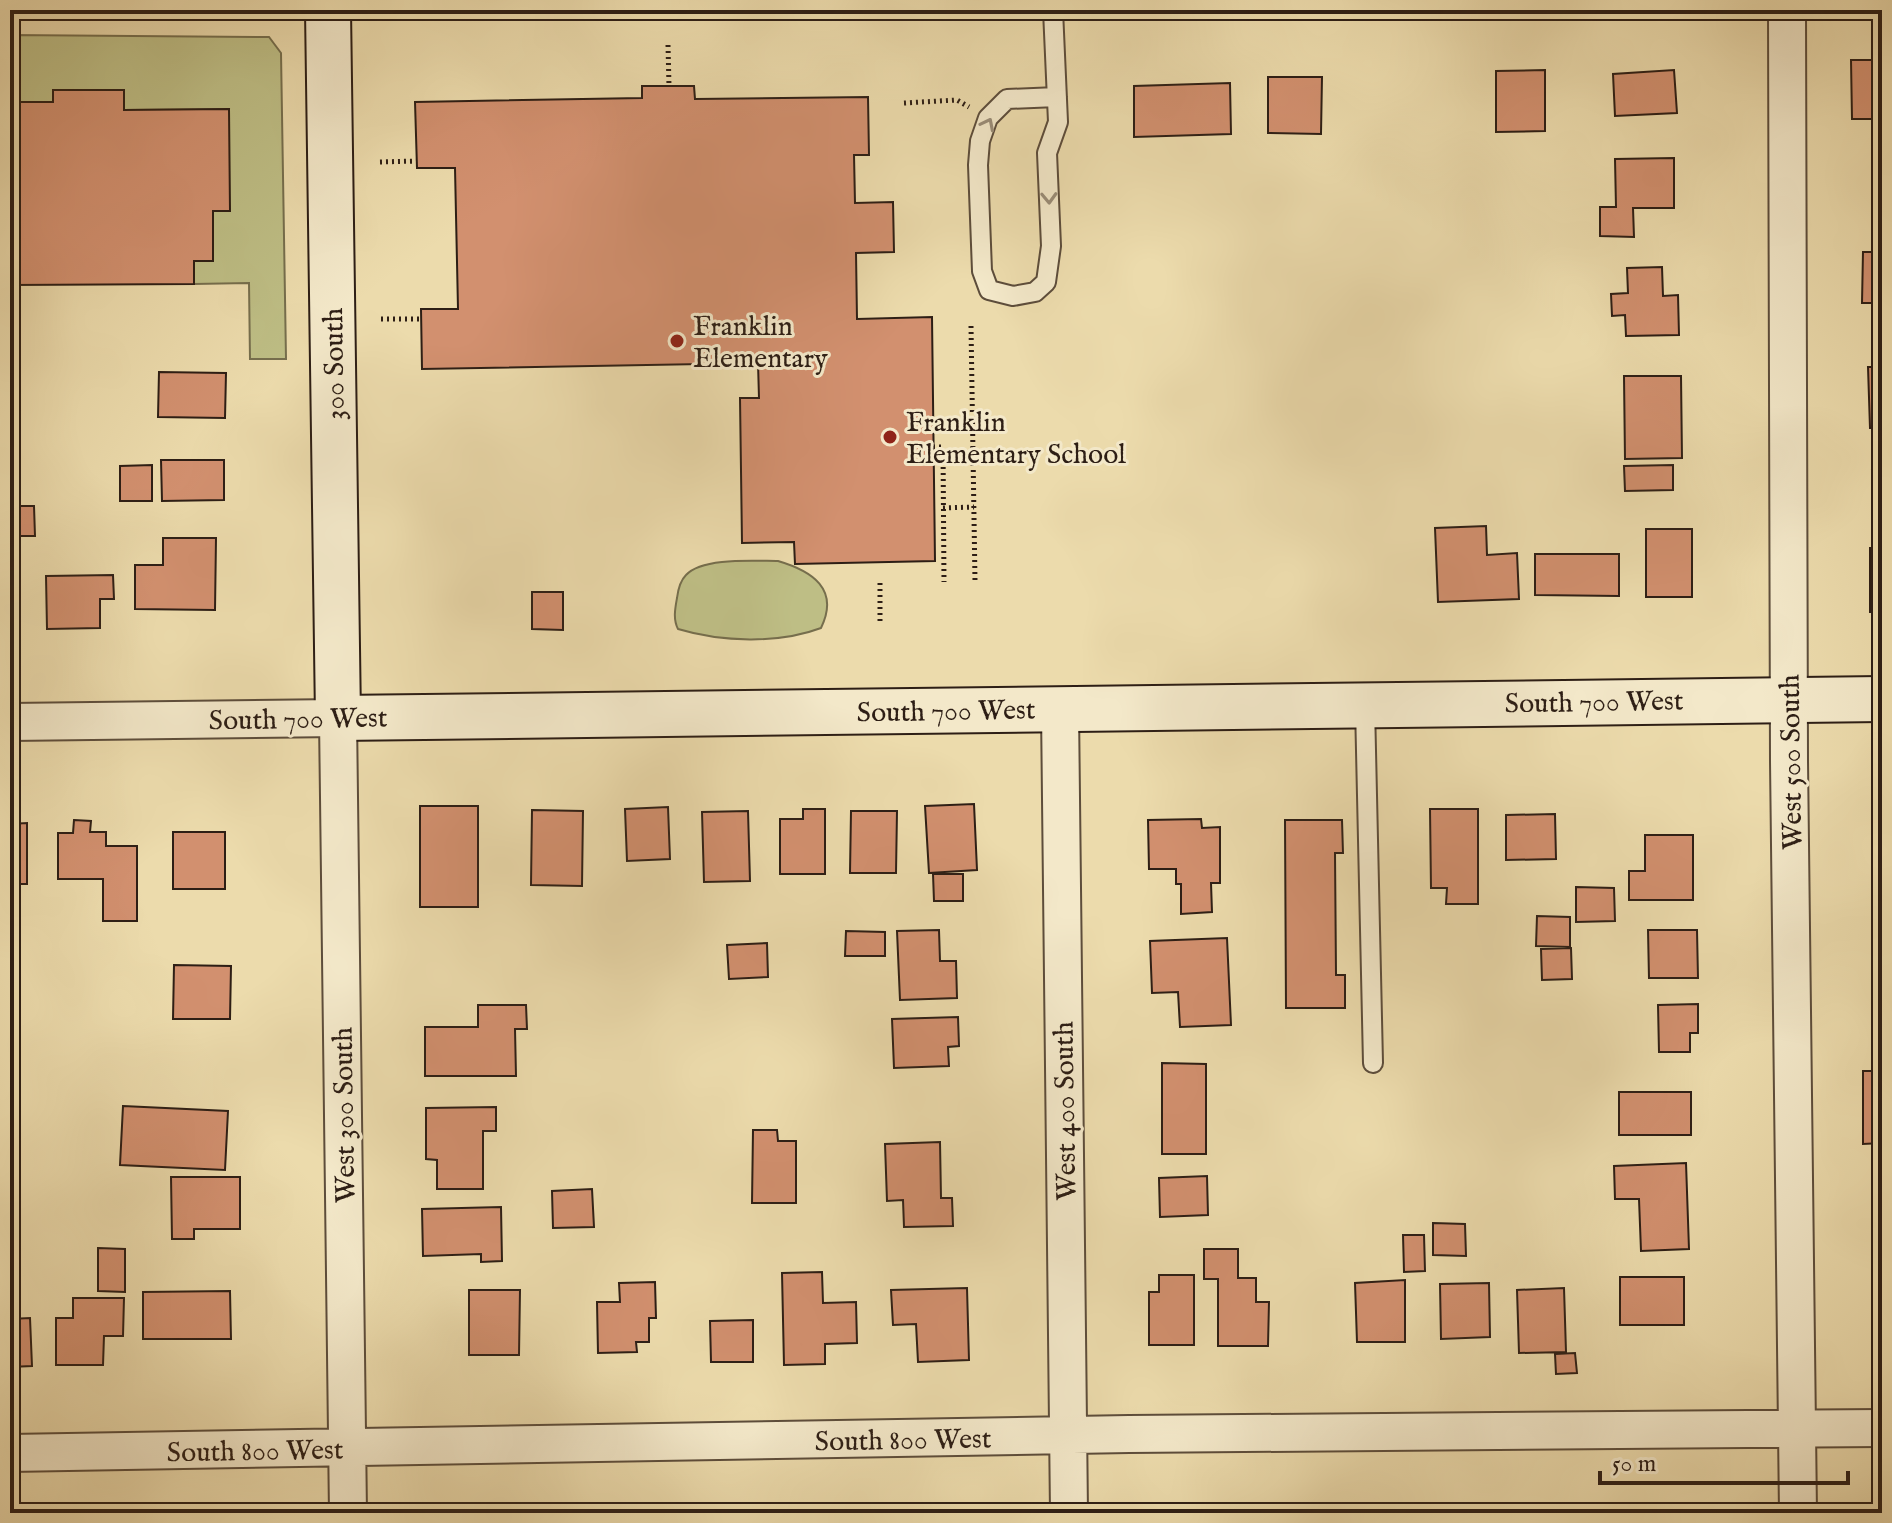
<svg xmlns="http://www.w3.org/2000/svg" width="1892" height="1523" font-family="'IM FELL English',serif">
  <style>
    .green { fill: #bebe85; stroke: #766e4d; stroke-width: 2 }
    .building { fill: #d2906f; stroke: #2d1e15; stroke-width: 2 }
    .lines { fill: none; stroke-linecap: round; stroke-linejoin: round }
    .lane-casing { stroke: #5d4d3b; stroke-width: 22 }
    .street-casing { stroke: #5d4d3b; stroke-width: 40 }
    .secondary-casing { stroke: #2d1e15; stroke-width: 48 }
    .path { stroke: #2d1e15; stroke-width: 5; stroke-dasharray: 2 4; stroke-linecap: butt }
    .lane { stroke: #f3e8c9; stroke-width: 18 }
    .street { stroke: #f3e8c9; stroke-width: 36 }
    .secondary { stroke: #f3e8c9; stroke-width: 44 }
    .oneway { stroke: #9a8d78 }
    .poi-dot { fill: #8f2418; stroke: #f3e8c9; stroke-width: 3 }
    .labels { text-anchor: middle; stroke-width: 6; stroke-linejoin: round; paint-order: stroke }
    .poi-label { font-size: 28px; fill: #2d1e15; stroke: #f3e8c9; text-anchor: start }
    .street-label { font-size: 28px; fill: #2d1e15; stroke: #f3e8c9 }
  </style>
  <rect width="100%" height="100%" fill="#ecdbac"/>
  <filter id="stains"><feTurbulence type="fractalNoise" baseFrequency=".0025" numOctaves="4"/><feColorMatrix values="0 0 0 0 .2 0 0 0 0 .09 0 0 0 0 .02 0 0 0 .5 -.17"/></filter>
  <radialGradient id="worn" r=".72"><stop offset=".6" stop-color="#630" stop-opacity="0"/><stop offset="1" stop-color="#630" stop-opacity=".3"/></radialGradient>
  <path class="green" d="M10,35L269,37L281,53L286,359H250L249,283L194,284V261L213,260V211L229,109L124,110L123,90H53V102H10Z
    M778,561C812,571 840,589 821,628C779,644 721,642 678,629C673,619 675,609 677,598C678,590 680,581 686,575C702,557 755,561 778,561Z"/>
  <path class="building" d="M1851,60H1882V119H1852Z
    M1545,70V131L1496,132V71Z
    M1674,70L1677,113L1615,116L1613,74Z
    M1268,77H1322L1321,134L1268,133Z
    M1230,83L1231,134L1134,137V86Z
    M642,86H694L695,99L868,97L869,155H854L855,203L893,202L894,252L856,253L857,319L932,317L935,561L795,564L794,542L742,543L740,398H759L758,363L422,369L421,309H458L455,168H417L415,102L642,98Z
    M53,90H124V110L229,109L230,211H213V261H194V284L10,285V102H53Z
    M1674,158V208H1633L1634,237L1600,236V207H1616L1615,159Z
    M1863,252H1882V303H1862Z
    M1662,267L1663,296L1678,295L1679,335L1626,336L1625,315L1612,316L1611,294L1628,293L1627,268Z
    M1876,350H1882V445H1878V428H1870L1868,367H1877Z
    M159,372L226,373L225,418L158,417Z
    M1624,376H1681L1682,458L1625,459Z
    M161,460H224V500L162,501Z
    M152,465V501H120V466Z
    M1673,465V490L1625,491L1624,466Z
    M1872,470H1882V515L1874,516Z
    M10,506H34L35,536H10Z
    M1486,526L1487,555L1517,553L1519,599L1438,602L1435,528Z
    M1646,529H1692V597H1646Z
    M163,538H216L215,610L135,609V565H163Z
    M1870,548H1882V612H1870Z
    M1535,554H1619V596L1535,595Z
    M10,561H17V636H10Z
    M113,575L114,599H100V628L47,629L46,576Z
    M532,592H563V630L532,629Z
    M974,804L977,870L929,873L925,806Z
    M420,806H478V907H420Z
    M668,807L670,859L627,861L625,809Z
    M803,809H825V874H780V819H803Z
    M1430,809H1478V904H1446L1447,888H1431Z
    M532,810L583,811L582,886L531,885Z
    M748,811L750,881L704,882L702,812Z
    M851,811H897L896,873H850Z
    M1555,814L1556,859L1506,860V815Z
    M1201,819L1202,828L1220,827V883H1211L1212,912L1181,914V884H1176V869H1149L1148,820Z
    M74,820L91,821L90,832H106V846H137V921H103V879H58V833H73Z
    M1285,820H1342L1343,853H1335L1336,975H1345V1008H1286Z
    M27,823V884H10V824Z
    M1873,827H1882V872H1873Z
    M173,832H225V889H173Z
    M1645,835H1693V900H1629V871H1645Z
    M933,874H963V901H934Z
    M1576,887L1614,888L1615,921L1576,922Z
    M1537,916L1570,917V947L1536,946Z
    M939,930L940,961H956L957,998L900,1000L897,931Z
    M1648,930H1697L1698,978H1649Z
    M846,931L885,932V956H845Z
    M1227,938L1231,1025L1180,1027L1178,992L1152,993L1150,941Z
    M767,943L768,977L729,979L727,945Z
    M1571,948L1572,979L1542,980L1541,949Z
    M174,965L231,966L230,1019H173Z
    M1698,1004V1033H1690V1052H1659L1658,1005Z
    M478,1005H526L527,1029H515L516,1076H425V1027H478Z
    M958,1017L959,1046L948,1047L949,1066L894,1068L892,1019Z
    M1162,1063L1206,1064V1154H1162Z
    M1863,1071H1882V1143L1863,1144Z
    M1619,1092H1691V1135H1619Z
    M123,1106L228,1111L225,1170L120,1165Z
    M496,1107V1131H483V1189H437V1160L426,1159V1108Z
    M753,1130H777L778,1141H796V1203H752Z
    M940,1142L941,1198H952L953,1226L904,1227L903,1200L887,1201L885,1144Z
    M1686,1163L1689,1249L1641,1251L1639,1199H1615L1614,1166Z
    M1207,1176L1208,1215L1160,1217L1159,1178Z
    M171,1177H240V1229H194V1239H172Z
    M592,1189L594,1227L553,1228L552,1191Z
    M501,1207L502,1261L481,1262V1254L423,1256L422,1209Z
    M1433,1223L1465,1224L1466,1256L1433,1255Z
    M1879,1230H1882V1287H1878Z
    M1403,1235H1424L1425,1271L1404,1272Z
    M98,1248L125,1249V1292L98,1291Z
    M1204,1249H1238V1278H1256V1302H1269L1268,1346H1218V1279H1204Z
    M822,1272L823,1303L856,1302L857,1343L825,1344V1364L784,1365L782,1273Z
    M1159,1275H1194V1345H1149V1292H1159Z
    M1620,1277H1684V1325H1620Z
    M1405,1280V1342H1357L1355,1283Z
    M655,1282L656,1318H649V1342H636L637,1352L598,1353L597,1302H620L619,1283Z
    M1489,1283L1490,1337L1441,1339L1440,1284Z
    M967,1288L969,1360L918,1362L916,1324L893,1325L891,1290Z
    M1564,1288L1566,1352L1519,1353L1517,1290Z
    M469,1290H520L519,1355H469Z
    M230,1291L231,1339H143V1292Z
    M73,1298H124L123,1336H104L103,1365H56V1318H73Z
    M30,1318L32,1366L10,1367V1319Z
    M753,1320V1362H711L710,1321Z
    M1575,1353L1577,1373L1556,1374L1555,1354Z"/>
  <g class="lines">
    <g class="lane-casing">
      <path id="lane" d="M1053,10L1058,122L1047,153L1051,246L1046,282L1035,292L1013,296L989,290L982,271L978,165L980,141L988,118L1007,99L1057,97
        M1365,706L1373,1063"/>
    </g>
    <g class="street-casing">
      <path id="street" d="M1787,10L1789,761L1798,1513
        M1060,709L1069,1513
        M10,722L338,718L348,1513
        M10,1453L1129,1434L1882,1428"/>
    </g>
    <g class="secondary-casing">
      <path id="secondary" d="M328,10L338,718L1882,699"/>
    </g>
    <path class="path" d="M668,45L669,86
      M904,103L957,100L969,107
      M380,162L417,161
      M381,319H421
      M971,326L975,581
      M933,447H943L944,582
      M943,508L974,507
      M880,583V625"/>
    <use href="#lane" class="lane"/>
    <use href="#street" class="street"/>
    <use href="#secondary" class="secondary"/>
  </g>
  <defs><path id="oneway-chevron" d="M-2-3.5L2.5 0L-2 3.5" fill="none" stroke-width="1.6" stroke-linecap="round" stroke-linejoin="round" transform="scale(2)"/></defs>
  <g class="oneway">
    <use href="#oneway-chevron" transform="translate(988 124) rotate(-63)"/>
    <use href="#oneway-chevron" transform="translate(1049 198) rotate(88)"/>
  </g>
  <g class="poi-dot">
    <circle cx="677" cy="341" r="8"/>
    <circle cx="890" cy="437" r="8"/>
  </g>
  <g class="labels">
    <g class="poi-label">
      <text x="693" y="335">Franklin<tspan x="693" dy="32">Elementary</tspan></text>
      <text x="906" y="431">Franklin<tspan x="906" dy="32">Elementary School</tspan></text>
    </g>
    <g class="street-label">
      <text transform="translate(333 364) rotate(-91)" y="10">300 South</text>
      <text transform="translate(1594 701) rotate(-1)" y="10">South 700 West</text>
      <text transform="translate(946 710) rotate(-1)" y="10">South 700 West</text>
      <text transform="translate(298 718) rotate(-1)" y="10">South 700 West</text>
      <text transform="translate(1790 762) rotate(-91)" y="10">West 500 South</text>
      <text transform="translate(1064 1111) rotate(-91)" y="10">West 400 South</text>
      <text transform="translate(343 1115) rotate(-91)" y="10">West 300 South</text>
      <text transform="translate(903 1439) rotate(-1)" y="10">South 800 West</text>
      <text transform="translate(255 1450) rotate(-1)" y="10">South 800 West</text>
    </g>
  </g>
  <rect width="1892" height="1523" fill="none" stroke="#ecdbac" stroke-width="40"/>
  <rect x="12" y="12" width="1868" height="1499" fill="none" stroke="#2d1e15" stroke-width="4"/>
  <rect x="20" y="20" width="1852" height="1483" fill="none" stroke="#2d1e15" stroke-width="2"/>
  <path d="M1600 1471v12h248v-12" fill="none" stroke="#2d1e15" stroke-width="4"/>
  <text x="1612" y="1471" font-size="24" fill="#2d1e15" stroke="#f3e8c9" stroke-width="6" paint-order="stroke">50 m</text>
  <rect width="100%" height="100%" filter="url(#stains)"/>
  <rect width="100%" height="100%" fill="url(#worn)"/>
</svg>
